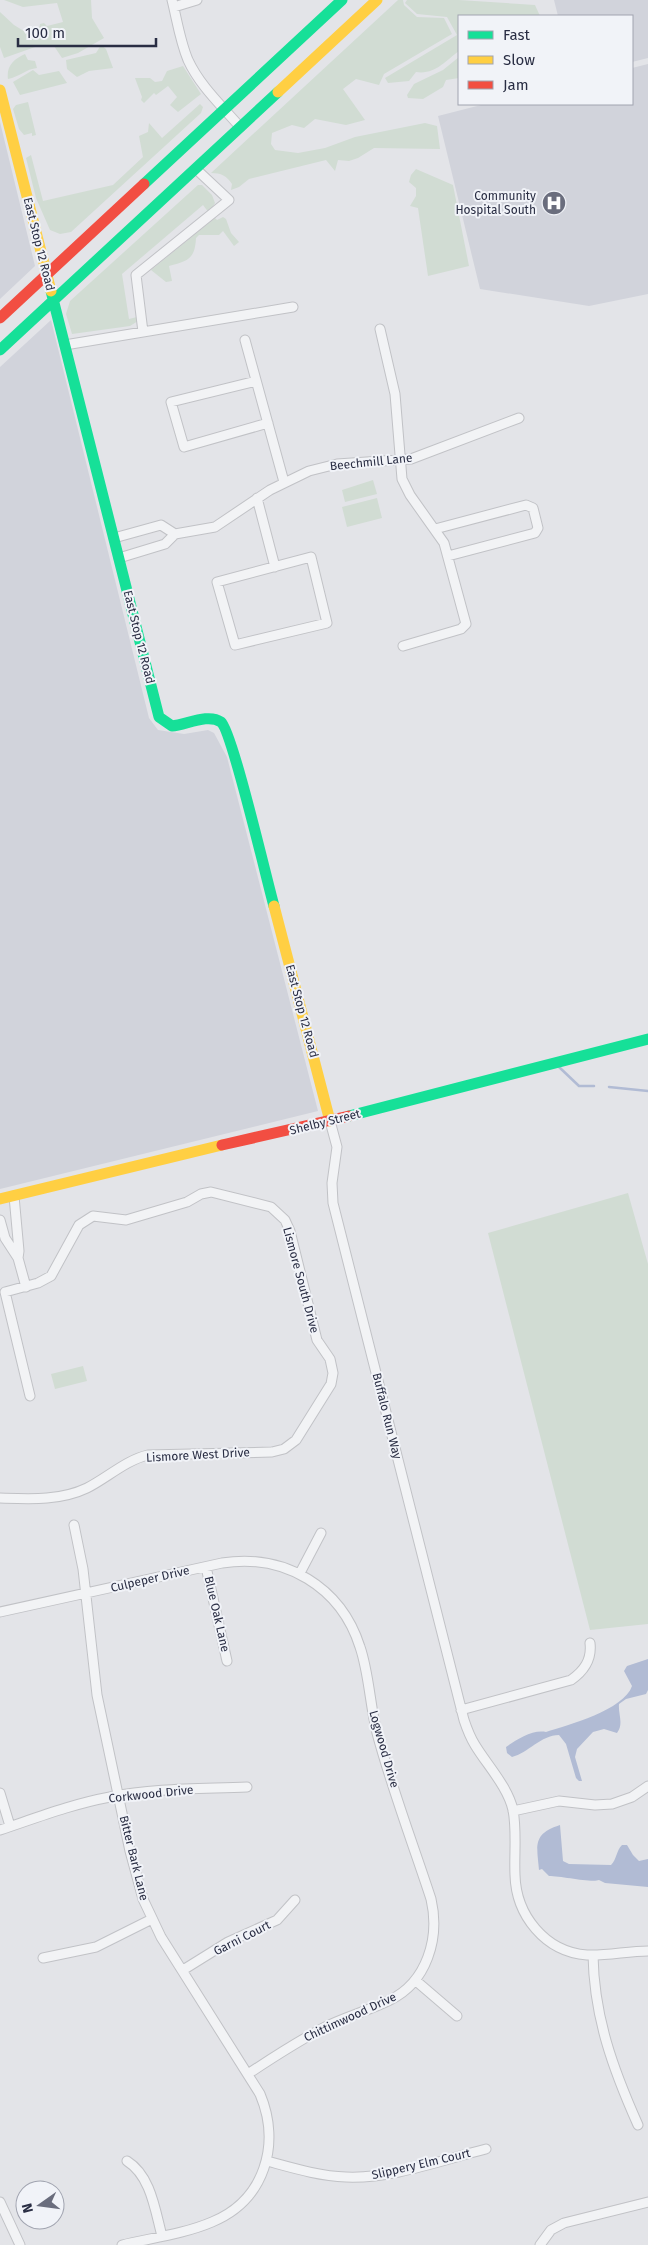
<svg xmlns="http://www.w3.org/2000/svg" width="648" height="2245" font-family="'Fira Sans',sans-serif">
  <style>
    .built { fill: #d1d3db }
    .green { fill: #d1dcd3 }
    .water { fill: #b1bbd4 }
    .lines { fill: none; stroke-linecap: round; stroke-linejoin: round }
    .stream { stroke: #b1bbd4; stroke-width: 2.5 }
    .street-casing { stroke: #c1c2c6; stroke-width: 11 }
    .street { stroke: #f2f3f5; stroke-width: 9 }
    .fast { stroke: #16e098; stroke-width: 11 }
    .slow { stroke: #ffcf43; stroke-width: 11 }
    .jam { stroke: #f24e42; stroke-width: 11 }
    .labels { text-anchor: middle; stroke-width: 4; stroke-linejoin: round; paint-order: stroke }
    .poi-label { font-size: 12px; fill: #292d43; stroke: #f1f3f8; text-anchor: end }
    .street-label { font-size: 12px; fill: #292d43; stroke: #f1f3f8 }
  </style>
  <rect width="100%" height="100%" fill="#e3e4e8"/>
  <path class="built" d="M554,0H648V58L632,62V16H558Z
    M648,64V294L589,306L480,289L438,116L485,104H632V68Z
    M0,122L35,266L0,299Z
    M51,320L149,718L158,730L184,734L208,730L214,733L227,757L318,1111L0,1189V367Z"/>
  <path class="green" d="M4,0H91L92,18L104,38L78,53L62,58L54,46H38L4,58L0,47V12L14,25L32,36L39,29L40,24L44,23L47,26L63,22L57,3L23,7Z
    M398,0H403L404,5L417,17L444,18L452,34L384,74L379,85L356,79L343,89L365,120L346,125L315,119L304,128L292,125L272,133L271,144L275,150L298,153L325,148L355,137L425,123L437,126L440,149L374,148L358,158L349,161L338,160L335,171L326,160L249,179L239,187L231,190L232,184C227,176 221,173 211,173Z
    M407,0H459L535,5L540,16H459V51C445,61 435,75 416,72L409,81L388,83L385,78L457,35L447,17L417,14L405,3Z
    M101,45L106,49L113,68L89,71L77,77L67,69L66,60L96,53Z
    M25,54L28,60L35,61L37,68C26,69 19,77 8,79C6,66 14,59 25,54Z
    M459,57V78L446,80L443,87L423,99L408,98L407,95L414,84L443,70Z
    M183,66L201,94L178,112L170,105L177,97L168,86L156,95L154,93L144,103L141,100L142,97L135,78H150L155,82L162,81L167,71Z
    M33,70L39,75L59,71L67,83L20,95L13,82Z
    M28,102L36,135L32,136V133L24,135L19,129L13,109L16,105Z
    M200,104L203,107L201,113L71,232L60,234L50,230L36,198L26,158L31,155L43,201L113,185L143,157L139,136L148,132L149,123L162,138Z
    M416,169L453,185L469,266L428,276L418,208L410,206L416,196V188L409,182L411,175Z
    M198,185H202L212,195L215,203L209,213L203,205L122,274L129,319L137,317L138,321L130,326L72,334L66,314L70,301Z
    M223,217L226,219L231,233L239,242L234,246L223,231L219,235H199L196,238C195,259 188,261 169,266L172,281L166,282L151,270L215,218L217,220Z
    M373,480L377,494L345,502L342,490Z
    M377,498L382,518L347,527L342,507Z
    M628,1193L648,1264V1624L590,1630L488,1233Z
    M83,1366L87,1381L55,1389L51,1374Z"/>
  <path class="water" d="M648,1659V1690L646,1694L626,1699L619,1704C618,1714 624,1724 617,1733L604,1729L593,1732L577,1749L575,1757L582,1781H579L576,1778L566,1744L559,1735C541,1735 528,1753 512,1757L507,1753L506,1747C516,1740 533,1729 546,1732C568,1725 624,1710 632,1686L624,1671L627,1666Z
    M560,1825L563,1861L569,1864L611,1865C617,1859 616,1851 622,1845H627L633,1855L639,1861L648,1859V1887L605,1883L599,1880C592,1883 561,1876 549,1876L542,1869L539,1870C537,1846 532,1834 560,1825Z"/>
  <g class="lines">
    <path class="stream" d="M559,1067L579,1086H594
      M609,1087L648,1091"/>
    <g class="street-casing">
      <path id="street" d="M172,0C177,20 180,41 188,60C200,86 222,106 240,127
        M174,7L197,0
        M380,329L395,394L402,479L410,495L444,543L466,624L461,629L403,646
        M143,332L136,275L229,200L196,169
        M245,340L284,482
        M65,345L293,307
        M256,381L171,402L184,447L268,423
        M257,498L275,567
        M435,529L526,505L533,508L538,528L535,533L448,556
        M114,538L161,525L175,534
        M311,557L327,623L235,645L217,582Z
        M119,558L165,544L175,534L215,527L270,490L309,471L337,464L411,459L519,418
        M330,1121L337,1147L332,1183L333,1203L464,1720C467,1729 470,1737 475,1745C487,1765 508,1787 513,1810C517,1831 514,1854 515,1875C516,1915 545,1952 587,1955C607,1956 628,1951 648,1951
        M0,1220L5,1238L18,1258L19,1251L14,1196
        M18,1258L26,1287
        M5,1292L30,1396
        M0,1498C29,1499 60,1501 87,1488C107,1478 126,1460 148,1455L272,1452L284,1449L296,1440L331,1384L333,1373L330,1359L317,1340L290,1231L285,1220L271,1207L211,1192L201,1194L187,1202L126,1220L93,1216L79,1225L51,1276L38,1283L5,1292
        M74,1525L83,1569L97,1695L130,1851L143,1899L161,1937L260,2094C281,2144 265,2200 212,2222C184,2234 151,2238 122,2245
        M206,1567L227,1661
        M300,1573L321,1533
        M0,1612L222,1563C285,1553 341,1587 360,1647C369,1673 370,1706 377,1733C392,1789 413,1844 431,1899C440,1938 427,1982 390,2000C368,2011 344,2017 323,2028C297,2042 272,2058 248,2074
        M461,1710L571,1680C584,1671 592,1660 590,1643
        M0,1793L10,1826
        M513,1811L559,1801L595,1805L612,1804L632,1797L648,1786
        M0,1830C36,1818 72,1804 110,1797C154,1788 201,1789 247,1787
        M593,1955C594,2017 613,2069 638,2125
        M43,1958L96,1947L152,1919
        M183,1970L228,1942L277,1920L295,1900
        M415,1980L457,2016
        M127,2161C151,2176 155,2210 162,2236
        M267,2161C293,2168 319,2176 346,2177C393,2179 441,2160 486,2149
        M0,2202L20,2245
        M540,2245L551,2230L564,2223L648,2202"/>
    </g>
    <use href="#street" class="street"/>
    <path class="fast" d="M144,184L342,0
      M51,291L159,717L172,726C186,725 208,713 221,722C232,731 267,881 274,906
      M0,350L278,92
      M349,1116L648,1039"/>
    <path class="slow" d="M0,90L51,291
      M278,92L377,0
      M274,906L330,1121
      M0,1199L222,1145"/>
    <path class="jam" d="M0,318L144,184
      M222,1145L349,1116"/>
  </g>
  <defs>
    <g id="hospital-disc" transform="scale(1.25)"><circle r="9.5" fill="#6a6d7d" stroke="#f1f3f8"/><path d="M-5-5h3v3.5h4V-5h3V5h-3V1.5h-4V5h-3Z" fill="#fff"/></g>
  </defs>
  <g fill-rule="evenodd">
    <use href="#hospital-disc" x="554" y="203"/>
  </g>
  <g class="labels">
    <g class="poi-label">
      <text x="536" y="200">Community<tspan x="536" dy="14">Hospital South</tspan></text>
    </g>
    <g class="street-label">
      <text transform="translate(39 244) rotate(76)" y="4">East Stop 12 Road</text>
      <text transform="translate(371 462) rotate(-6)" y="4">Beechmill Lane</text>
      <text transform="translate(139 637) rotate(76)" y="4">East Stop 12 Road</text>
      <text transform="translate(302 1011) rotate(75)" y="4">East Stop 12 Road</text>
      <text transform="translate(325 1122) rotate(-14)" y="4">Shelby Street</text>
      <text transform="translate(301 1280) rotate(75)" y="4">Lismore South Drive</text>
      <text transform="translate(387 1416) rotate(76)" y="4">Buffalo Run Way</text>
      <text transform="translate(198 1455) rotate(-3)" y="4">Lismore West Drive</text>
      <text transform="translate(150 1579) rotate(-13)" y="4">Culpeper Drive</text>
      <text transform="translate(217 1614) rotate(77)" y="4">Blue Oak Lane</text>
      <text transform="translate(384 1749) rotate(74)" y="4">Logwood Drive</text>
      <text transform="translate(151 1794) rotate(-6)" y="4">Corkwood Drive</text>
      <text transform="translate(134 1858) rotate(76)" y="4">Bitter Bark Lane</text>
      <text transform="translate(242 1938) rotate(-27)" y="4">Garni Court</text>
      <text transform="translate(350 2017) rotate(-25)" y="4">Chittimwood Drive</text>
      <text transform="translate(421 2164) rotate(-13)" y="4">Slippery Elm Court</text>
    </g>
  </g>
  <rect x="458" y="15" width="175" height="90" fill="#f1f3f8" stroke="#a1a4b0"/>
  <rect x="468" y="31" width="25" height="8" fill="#16e098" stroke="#a1a4b0"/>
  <text x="503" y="40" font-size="15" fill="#292d43">Fast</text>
  <rect x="468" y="56" width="25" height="8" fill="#ffcf43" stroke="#a1a4b0"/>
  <text x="503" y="65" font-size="15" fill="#292d43">Slow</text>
  <rect x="468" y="81" width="25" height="8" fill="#f24e42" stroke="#a1a4b0"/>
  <text x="503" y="90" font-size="15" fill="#292d43">Jam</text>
  <g transform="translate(40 2205) rotate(256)"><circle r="24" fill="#f1f3f8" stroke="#a1a4b0"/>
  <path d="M0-4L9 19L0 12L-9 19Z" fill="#6a6d7d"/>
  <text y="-8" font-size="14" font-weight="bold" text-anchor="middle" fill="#292d43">N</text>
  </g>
  <path d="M18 38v8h138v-8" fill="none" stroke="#292d43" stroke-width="2.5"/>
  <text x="25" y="38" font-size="15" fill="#292d43" stroke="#f1f3f8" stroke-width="4" paint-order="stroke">100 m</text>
</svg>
